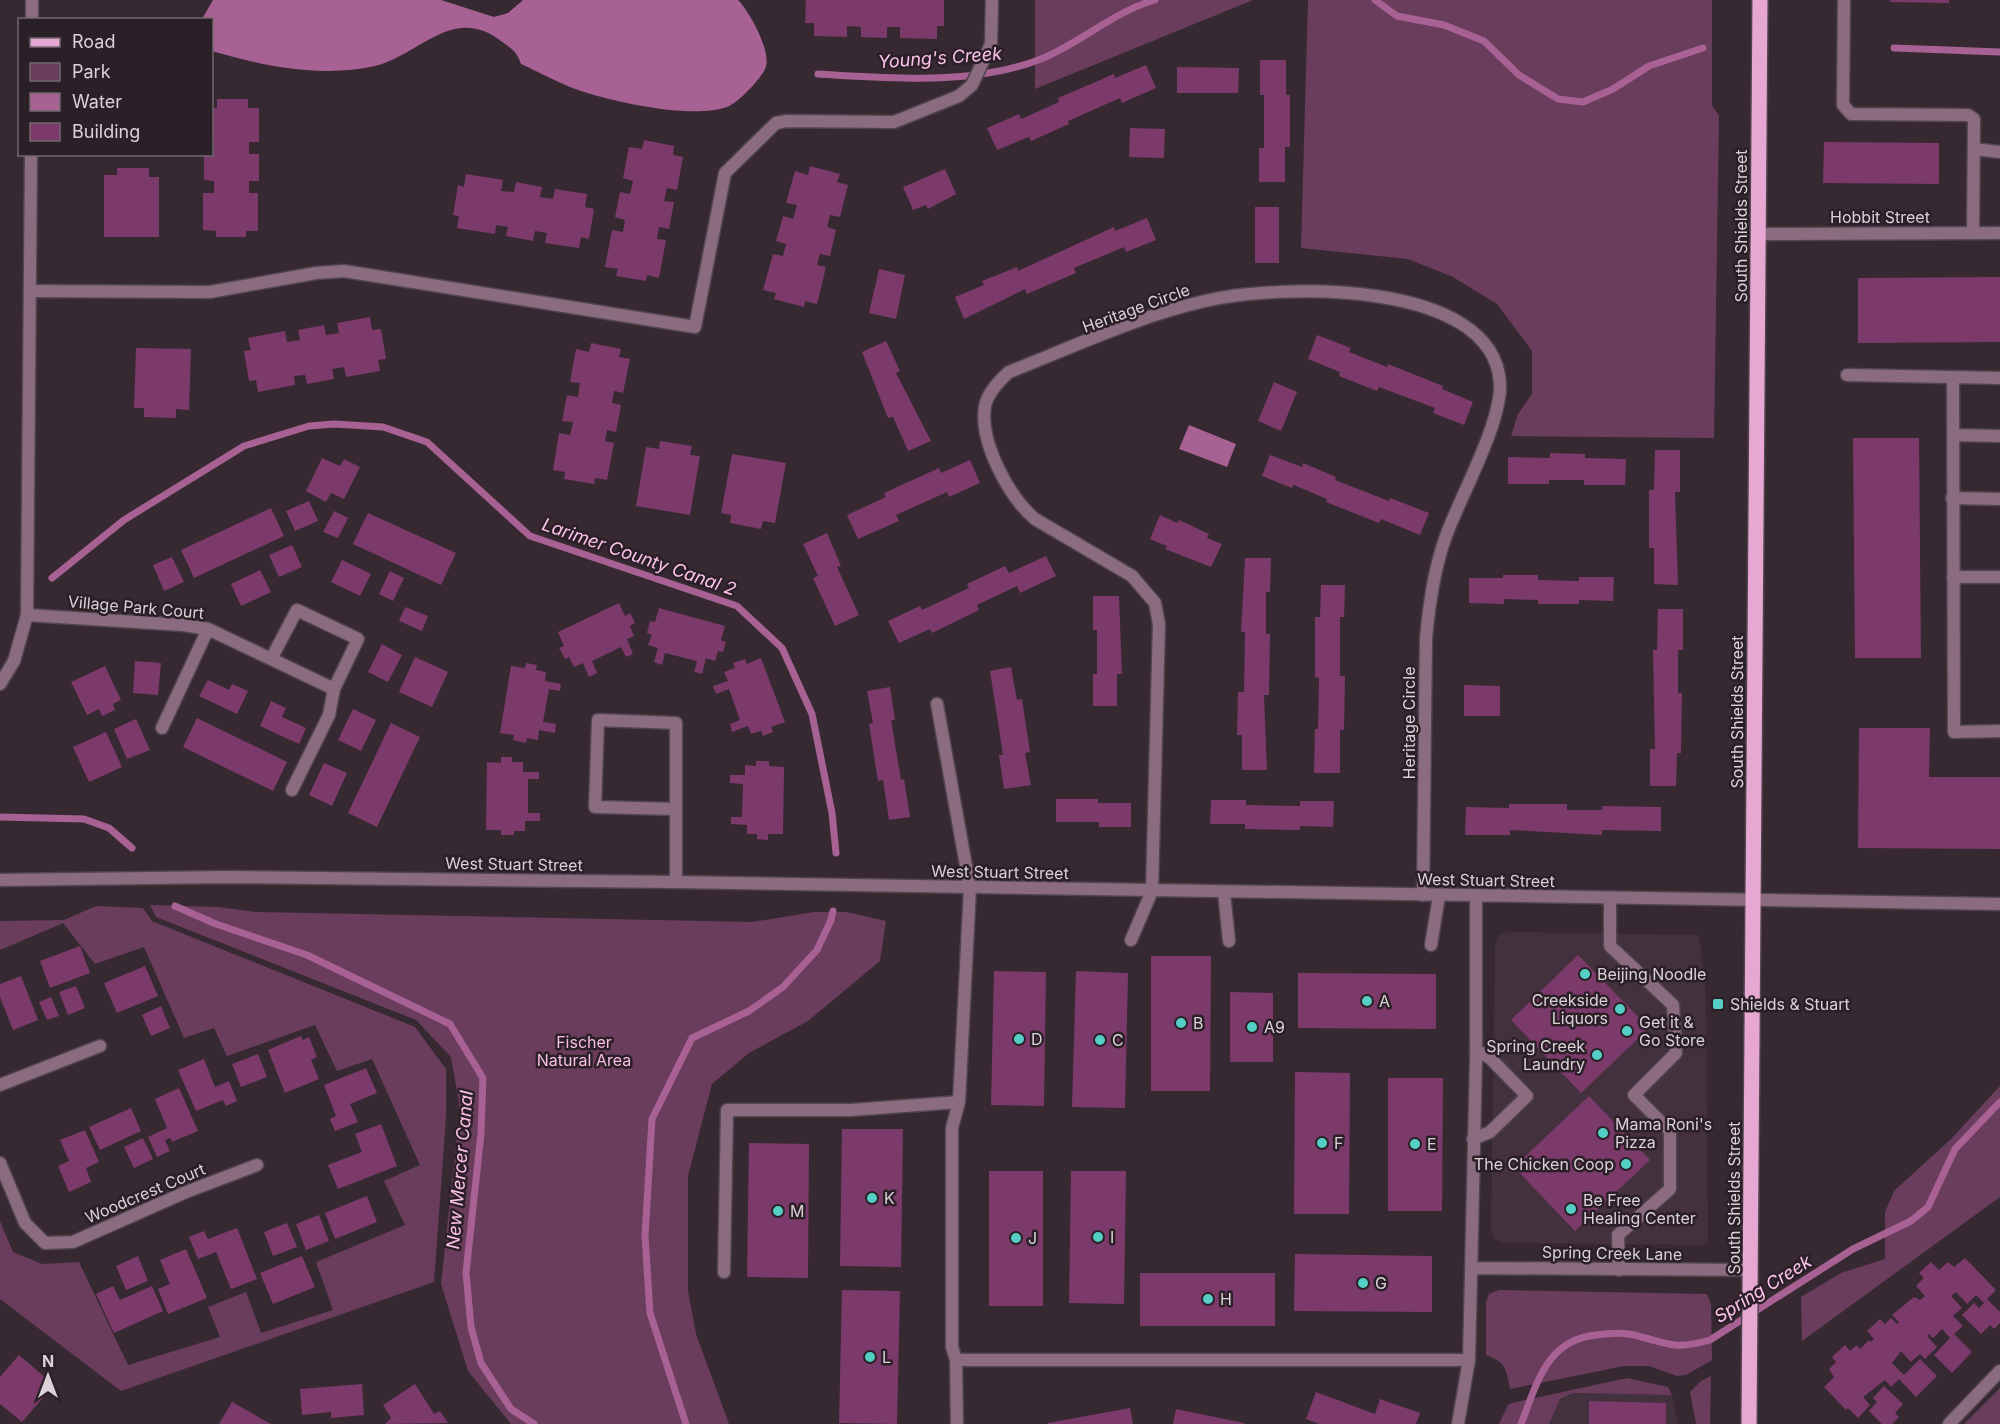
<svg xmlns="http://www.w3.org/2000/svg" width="2000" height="1424" font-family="Inter,sans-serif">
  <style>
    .built { fill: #44313e }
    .green { fill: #6b3d5d }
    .water { fill: #a86193 }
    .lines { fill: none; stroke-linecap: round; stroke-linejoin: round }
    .stream { stroke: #a86193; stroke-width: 7 }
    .building { fill: #7c3a6a }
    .lane-casing { stroke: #50444d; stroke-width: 15 }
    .street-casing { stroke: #50444d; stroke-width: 15 }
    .primary-casing { stroke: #50444d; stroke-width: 18 }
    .lane { stroke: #8a6b80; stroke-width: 12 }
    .street { stroke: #8a6b80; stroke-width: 12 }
    .primary { stroke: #e7a7d3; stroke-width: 15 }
    .poi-dot { fill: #55cec5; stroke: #2c2028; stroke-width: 2 }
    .labels { text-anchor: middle; stroke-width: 5; stroke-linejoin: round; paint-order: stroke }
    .street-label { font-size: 16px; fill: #dbd2d8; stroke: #2c2028 }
    .poi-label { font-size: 16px; fill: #dbd2d8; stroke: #2c2028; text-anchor: start }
    .park-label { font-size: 16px; fill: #f8bde5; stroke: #2c2028 }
    .water-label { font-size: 18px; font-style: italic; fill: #fdc2ea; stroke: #2c2028 }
  </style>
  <rect width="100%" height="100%" fill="#362932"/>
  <path class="built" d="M1509,932L1699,935L1706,992L1708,1242L1704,1245L1503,1243L1494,1239L1491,1231L1495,947L1498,936Z
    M1573,1393L1672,1395L1678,1424H1549L1560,1399Z"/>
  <path class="green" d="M1035,0H1253L1035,89Z
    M1308,0H1712V106L1719,115L1714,438L1511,436L1518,414L1532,394V351L1497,304L1453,277L1408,259L1301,248Z
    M150,905L218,907L256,912L752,922L814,912H846L886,921L880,961L808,1021L749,1053L712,1084L688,1176V1291L696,1334L729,1424H511L468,1371L441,1284L460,1108L451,1057L416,1020L156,917Z
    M96,906L143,908L152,921L415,1027L446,1069V1118L434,1282L121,1391L0,1299V1221L13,1252L42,1264L79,1262L128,1365L220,1337L208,1307L246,1292L261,1333L333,1310L316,1262L405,1225L384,1181L420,1165L372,1059L337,1071L315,1025L227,1056L214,1028L184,1038L144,947L95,964L63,923L0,950V921L64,920Z
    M2000,1086V1197L1802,1341L1801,1297L1841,1273L1885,1259V1212L1894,1191L1951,1139Z
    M1499,1290L1707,1294L1711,1304L1712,1360L1686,1375L1677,1376L1649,1366H1624L1510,1389C1507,1370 1505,1361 1486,1355V1302L1489,1294Z
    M1711,1376L1710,1424H1696L1690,1392L1701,1381Z
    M1627,1378L1668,1387L1672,1395L1573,1393L1560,1399L1549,1424H1499L1508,1405L1512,1403Z
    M2000,1388V1424H1964Z"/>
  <path class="water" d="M213,0H441L494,17L508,13L523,0H738C750,12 773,54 765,69C761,79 737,104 727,107C692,119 619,103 584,92C562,85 541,73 521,64C517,52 511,48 501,41C453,4 420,55 375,66C322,78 262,66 212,51V20L202,19Z
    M1189,425L1236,444L1227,467L1179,449Z"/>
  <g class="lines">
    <path class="stream" d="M1375,0L1397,16L1444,25L1484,41L1519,75L1558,99L1583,102L1613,89L1649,66L1703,48
      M1894,48L2000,52
      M818,74C890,78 973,86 1041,59C1082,42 1113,12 1155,0
      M52,578L124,520L244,446L309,426L334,424L383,427L427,442L530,536L737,606L782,648L812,714L832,813L836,853
      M0,817L84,819L109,828L132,848
      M175,906L216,924L307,955L450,1024L483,1078L481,1133L466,1273L471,1327L481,1363L511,1409L534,1424
      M686,1424L650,1313L645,1236L652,1119L692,1038L749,1011L783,987L817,950L831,920L833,911
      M1521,1424C1537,1384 1546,1340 1596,1335C1610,1333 1625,1332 1638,1336C1671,1344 1674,1350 1710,1340L1853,1249L1911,1221L1928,1207L1955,1149L2000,1102"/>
  </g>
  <path class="building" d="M806,0H944V26H937V39L900,38V27H887V38L861,37V27L847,26V37L814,36V23H805Z
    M1890,0H1949V3L1890,2Z
    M1260,60H1286V95H1290V147H1285V182H1259V148H1264V95H1260Z
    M1146,65L1156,88L1122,103L1120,98L1068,121L1069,124L1031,141L1029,137L997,150L987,128L1019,114L1021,119L1059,102L1058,98L1114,74L1115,78Z
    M1177,67L1239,68L1238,93H1177Z
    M217,99H248V108H259V142H249V154H259V181H249V193H258V231H246V237H216V231L203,230V193H214V181L204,180V154H214L212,108H217Z
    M1130,128L1165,129L1164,158L1129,157Z
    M644,140L674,146L673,155L683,157L677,190L667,188L664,201L674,202L669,229L659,227L657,239L666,240L659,278L647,275L646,281L616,276L618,269L605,267L612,230L623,232L625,220L615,217L620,192L630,194L633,181L623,178L629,147L642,149Z
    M1824,142L1939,143V184L1823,183Z
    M810,166L840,174L837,182L848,185L840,217L830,215L827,227L836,230L830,256L820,254L817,265L826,267L817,304L805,301L804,307L774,299L776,293L763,290L773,254L783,256L786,244L776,241L783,216L793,219L797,205L786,203L795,171L808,175Z
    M117,168H149V177H159V237H104V175H117Z
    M945,169L956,194L928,209L926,205L913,210L903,187Z
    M466,174L503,180L501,191L514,192L516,182L542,187L540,197L553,199L555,189L587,194L585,207L594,209L589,239L581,237L579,248L545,243L547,233L535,231L533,241L506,236L508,227L496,225L495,234L457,228L459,216L453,215L458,185L464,187Z
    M1255,207H1279V263H1255Z
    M1147,218L1156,240L1126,252L1124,247L1074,268L1076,273L1027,294L1025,289L964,319L955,297L984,285L982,281L1017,267L1018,271L1114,227L1115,231Z
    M879,269L905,275L896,319L869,313Z
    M2000,277V342L1858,343V278Z
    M370,317L372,330L381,329L386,359L378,360L380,371L346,377L344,367L332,369L334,379L307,384L305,375L294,376L295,385L258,392L256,380L249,381L244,351L251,350L248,338L285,331L287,342L300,340L298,330L324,325L326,335L339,333L337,323Z
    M1317,335L1351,348L1349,352L1387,367L1388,364L1443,386L1442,389L1473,402L1464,425L1433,413L1435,408L1379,387L1377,391L1339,376L1340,372L1308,359Z
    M886,341L900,371L896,373L931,441L908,451L893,417L888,418L862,352Z
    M591,343L621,349L619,357L630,359L623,393L614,391L612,403L621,405L616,432L607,430L605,441L614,443L607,480L595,478L594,484L564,479L565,472L553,470L559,433L570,435L573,422L562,421L567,395L578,397L580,383L570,382L576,349L589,352Z
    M136,348L191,349L189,410L176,409V418L144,417V408H134Z
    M1274,382L1297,392L1281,431L1258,421Z
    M1853,438H1919L1921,658H1855Z
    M660,441L692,446L690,455L700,456L690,515L636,506L646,447L659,449Z
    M1655,450H1680V492H1675L1678,585L1654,584V548H1649V490H1654Z
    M1550,453L1585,454V458L1626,459L1625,485H1584V480H1549V484H1508V457L1550,458Z
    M732,454L786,463L775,523L763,521L761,529L730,523L731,515L721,513Z
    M1270,455L1302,467L1303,463L1336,477L1335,480L1389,501L1390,498L1429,513L1420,535L1381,519L1379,523L1326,502L1327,499L1294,485L1292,488L1262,476Z
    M322,458L340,466L344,459L360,467L344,499L331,493L326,502L306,491Z
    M970,460L980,483L949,497L947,492L896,515L899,521L858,539L847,515L886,497L884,493L939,468L941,473Z
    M309,501L318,521L295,531L286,511Z
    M271,508L284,536L194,578L181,550Z
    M334,511L348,518L338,538L323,532Z
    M368,513L456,553L441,585L353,544Z
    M1160,515L1177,523L1179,520L1209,534L1207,538L1222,544L1211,567L1165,549L1167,546L1150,539Z
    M827,533L841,566L837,567L859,615L835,626L813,578L818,576L803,544Z
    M292,545L302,567L279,577L269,555Z
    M1046,556L1056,576L1020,593L1017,586L977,605L979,610L932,633L930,629L899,643L888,621L920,606L922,610L969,588L967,584L1005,566L1009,573Z
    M172,557L184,582L164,591L153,565Z
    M1245,558H1271L1270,592H1266V634H1270L1269,695H1264L1267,770H1242V735H1237L1238,692H1244L1245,632H1241Z
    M342,560L371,574L360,596L331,582Z
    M260,570L271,592L241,606L231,584Z
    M390,571L404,578L393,601L379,594Z
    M1503,575H1538V580L1579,581V577H1614L1613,601L1579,600V604H1538V600L1504,599V604L1469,603V578H1503Z
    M1321,585H1345L1344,617H1340V676H1345L1344,730H1340V773H1314L1315,729H1318L1319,678L1315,677V617H1320Z
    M1093,596H1119L1122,674H1117V706H1093V674H1097V630H1093Z
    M619,603L625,616L630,613L635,623L630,626L634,636L627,639L633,654L626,657L621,647L592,661L597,673L589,677L583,663L574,667L569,657L565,659L559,648L564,646L558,632Z
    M405,607L428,616L422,631L399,621Z
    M659,608L725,626L721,640L726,642L723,652L718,651L715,661L706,658L702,674L694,672L697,661L665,653L662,665L654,662L658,648L648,645L652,635L647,633L650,621L655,622Z
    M1658,609H1683V650H1678V693H1682L1681,753H1677L1676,786H1650V749H1655L1653,650H1657Z
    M382,644L402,655L388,682L368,672Z
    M415,657L448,672L432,707L399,692Z
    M761,658L785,722L771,727L773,732L763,736L761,731L751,734L748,726L732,732L730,724L740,720L729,689L716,694L713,686L728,681L724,672L735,668L733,663L745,659L747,664Z
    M135,661L161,663L158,695L133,693Z
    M526,663L537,665L536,670L546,672L545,681L561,684L560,691L549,689L543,722L556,724L555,733L539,730L538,740L527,738L526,743L513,740L514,735L500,733L511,666L525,668Z
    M105,666L121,700L113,704L115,710L102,716L99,709L87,715L71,682Z
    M1011,667L1017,700L1022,699L1030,752L1025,753L1031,785L1004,789L999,755H1003L990,671Z
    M208,680L229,690L232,684L248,691L237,714L199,696Z
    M1464,685L1500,686V716H1464Z
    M890,687L895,720H891L901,780L904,779L910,817L889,820L883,780L878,781L869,724L873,723L867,691Z
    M271,701L286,708L282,717L306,728L299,744L260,726Z
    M353,709L376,720L361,751L338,740Z
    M197,718L287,762L273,791L183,747Z
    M136,719L150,750L127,759L114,729Z
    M391,723L420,737L377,827L348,813Z
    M1859,728H1930L1929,777H2000V849L1858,848Z
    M106,732L122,767L89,782L73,747Z
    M501,757H512V762H523V772H539V779H528V813H540V821H525V831H514V835H501V830H486L487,762L501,763Z
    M756,761H769V766L784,767L783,834H768V840L757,839V834H747V825L731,824V817H742L743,784L730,783V775H745V765L756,766Z
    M324,763L347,773L332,806L309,795Z
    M1056,799H1098V803H1131V827H1099V822H1056Z
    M1211,800H1246V805L1300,806V801H1334L1333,827L1300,826V830L1245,829V824H1210Z
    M1509,804H1567V810H1602V806L1661,807V831L1602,830V835L1510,830V835H1465L1466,807L1509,808Z
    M80,946L90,973L50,988L40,961Z
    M1578,955L1649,1028L1581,1093L1511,1020Z
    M1151,956H1211L1210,1091H1151Z
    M145,966L158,996L117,1013L104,983Z
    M994,971L1046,972L1044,1106L991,1105Z
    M1076,971L1128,973L1125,1108L1072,1107Z
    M1298,973L1436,974V1029L1298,1028Z
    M21,976L38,1020L13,1030L0,997V984Z
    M76,986L85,1008L68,1015L59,992Z
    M1230,992L1273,993V1062H1230Z
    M51,997L59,1016L47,1020L39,1002Z
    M161,1006L170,1028L151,1036L142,1015Z
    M301,1036L303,1040L309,1037L317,1057L311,1060L319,1079L285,1093L268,1050Z
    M258,1054L267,1077L241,1087L232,1064Z
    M204,1059L215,1087L229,1081L237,1101L226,1106L223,1100L196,1111L178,1070Z
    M366,1068L377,1093L350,1104L358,1122L335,1131L330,1119L336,1116L324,1085Z
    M1295,1072L1350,1073L1349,1214H1294Z
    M1388,1078H1443L1442,1211H1388Z
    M179,1088L198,1131L172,1142L170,1138L165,1140L170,1151L157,1157L148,1137L167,1128L155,1099Z
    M1589,1096L1650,1160L1575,1231L1514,1167Z
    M131,1108L141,1131L100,1150L89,1127Z
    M381,1124L397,1166L338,1189L328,1165L362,1152L355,1134Z
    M842,1129H903L901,1267L840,1266Z
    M85,1130L99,1162L86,1168L91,1182L69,1192L58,1166L69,1161L60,1140Z
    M143,1138L153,1159L134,1168L124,1147Z
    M749,1143L809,1144L808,1278L747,1277Z
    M989,1171H1043V1306H989Z
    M1071,1171H1126L1124,1304L1069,1303Z
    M367,1196L377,1222L335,1239L325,1213Z
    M319,1215L329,1241L306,1250L296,1224Z
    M287,1223L297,1247L273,1256L264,1232Z
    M237,1228L257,1279L231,1289L216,1252L198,1259L189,1237L204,1231L208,1239Z
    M186,1249L207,1298L168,1314L158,1289L170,1284L160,1260Z
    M1295,1254L1432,1256V1312L1294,1311Z
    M138,1256L148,1281L126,1290L116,1266Z
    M302,1256L315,1287L273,1304L260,1273Z
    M1965,1258L1996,1290L1987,1299L2000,1312V1323L1994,1329L1990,1325L1981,1334L1962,1315L1974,1303L1979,1308L1984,1303L1976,1295L1967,1304L1956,1292L1951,1296L1962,1308L1953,1316L1963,1326L1954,1334L1972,1352L1952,1373L1934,1355L1950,1338L1942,1329L1933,1338L1929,1334L1927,1336L1937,1347L1925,1359L1920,1354L1911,1362L1901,1351L1892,1363L1904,1375L1920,1359L1937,1376L1916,1397L1899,1379L1891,1387L1885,1380L1863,1397L1870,1405L1858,1418L1848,1408L1846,1410L1824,1387L1834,1377L1829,1369L1836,1362L1832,1357L1845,1345L1850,1351L1857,1345L1860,1349L1869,1340L1870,1342L1874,1339L1867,1331L1880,1319L1885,1324L1891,1318L1897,1324L1899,1322L1892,1315L1914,1297L1920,1300L1925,1296L1916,1286L1924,1278L1919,1273L1931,1262L1939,1270L1948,1262L1954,1267Z
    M1140,1273H1275V1326H1140Z
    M113,1286L120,1300L152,1286L163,1311L114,1333L96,1294Z
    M842,1290L900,1291L897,1424L839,1423Z
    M19,1355L54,1385L22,1422L0,1404V1377Z
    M362,1384L364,1415L331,1418V1412L302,1415L300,1389Z
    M415,1384L434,1414L440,1411L448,1423L385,1424L391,1418L383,1405Z
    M1884,1386L1903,1404L1895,1413L1899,1417L1892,1424H1882L1869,1411L1877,1402L1873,1398Z
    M1316,1392L1375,1414L1380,1399L1420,1413L1416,1424H1319L1306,1419Z
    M1589,1401L1666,1403V1424H1589Z
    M232,1402L271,1424H219Z
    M1130,1408L1133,1424H1048V1423Z
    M1176,1409L1244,1423V1424H1173Z"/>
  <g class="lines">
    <g class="lane-casing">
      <path id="lane" d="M1844,0L1843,105L1851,114L1968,115L1974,119L1973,233
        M1974,149L2000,152
        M30,291L210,292L316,273L344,271L695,327L725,173L776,123L787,121L894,122L959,96L972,85L991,44L992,0
        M1847,375L2000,378
        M1953,377L1954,732L2000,731
        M1953,435L2000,436
        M1952,498L2000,499
        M1953,577H2000
        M27,615L183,625L208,629L334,689L358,639L297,610L271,659
        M937,704L970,888L959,1102L952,1128V1347L956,1360L957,1424
        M162,728L208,629
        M292,790L329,715L334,689
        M675,809L595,807L598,720L676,723V882
        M1224,892L1229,941
        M1610,899V946L1673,1005L1676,1053L1634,1095L1670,1131V1189L1618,1235L1619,1270
        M1131,940L1152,891
        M1431,945L1439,896
        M1473,1139L1490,1132L1527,1096L1490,1058L1476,1050
        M724,1272L727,1110H851L959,1102
        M956,1360H1469L1458,1424"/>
    </g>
    <g class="street-casing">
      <path id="street" d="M32,0V20
        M1759,234L2000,233
        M0,684L14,661L27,615L31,154
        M0,880L225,877L676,882L2000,904
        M1152,891L1159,624L1155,603L1132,576L1035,519C1009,497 979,442 985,406C988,392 999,381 1009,372C1073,347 1138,316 1205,301C1277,284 1493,278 1500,383C1502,423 1460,497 1446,536C1434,569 1429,604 1426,639L1423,895
        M0,1085L100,1046
        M0,1163L25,1223L45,1243L73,1242L186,1192L257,1165
        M1472,1268L1751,1270
        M1469,1360L1476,1060V896
        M1949,1424L2000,1371"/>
    </g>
    <g class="primary-casing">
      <path id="primary" d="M1749,1424L1760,0"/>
    </g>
    <use href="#lane" class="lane"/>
    <use href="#street" class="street"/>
    <use href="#primary" class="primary"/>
  </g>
  <g class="poi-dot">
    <circle cx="1585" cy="974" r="6"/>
    <circle cx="1367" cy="1001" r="6"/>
    <rect x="1712" y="998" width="12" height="12" rx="3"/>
    <circle cx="1620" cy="1009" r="6"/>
    <circle cx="1181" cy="1023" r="6"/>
    <circle cx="1252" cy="1027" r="6"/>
    <circle cx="1627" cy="1031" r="6"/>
    <circle cx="1019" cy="1039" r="6"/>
    <circle cx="1100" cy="1040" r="6"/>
    <circle cx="1597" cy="1055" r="6"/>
    <circle cx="1603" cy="1133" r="6"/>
    <circle cx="1322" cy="1143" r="6"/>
    <circle cx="1415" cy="1144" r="6"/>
    <circle cx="1626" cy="1164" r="6"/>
    <circle cx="872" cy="1198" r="6"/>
    <circle cx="1571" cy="1209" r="6"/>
    <circle cx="778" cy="1211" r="6"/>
    <circle cx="1098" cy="1237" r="6"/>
    <circle cx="1016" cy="1238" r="6"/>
    <circle cx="1363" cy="1283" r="6"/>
    <circle cx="1208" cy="1299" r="6"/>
    <circle cx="870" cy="1357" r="6"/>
  </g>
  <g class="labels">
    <g class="street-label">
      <text x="1880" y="223">Hobbit Street</text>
      <text transform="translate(1741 226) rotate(-90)" y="6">South Shields Street</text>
      <text transform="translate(1136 308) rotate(-20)" y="6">Heritage Circle</text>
      <text transform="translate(136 607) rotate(5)" y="6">Village Park Court</text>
      <text transform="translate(1737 712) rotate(-90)" y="6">South Shields Street</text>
      <text transform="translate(1409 723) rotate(-90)" y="6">Heritage Circle</text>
      <text transform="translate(514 864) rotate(1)" y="6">West Stuart Street</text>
      <text transform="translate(1000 872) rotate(1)" y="6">West Stuart Street</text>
      <text transform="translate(1486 880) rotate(1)" y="6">West Stuart Street</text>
      <text transform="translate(145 1193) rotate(-23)" y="6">Woodcrest Court</text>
      <text transform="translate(1734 1198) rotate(-90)" y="6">South Shields Street</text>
      <text transform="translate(1612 1253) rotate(1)" y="6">Spring Creek Lane</text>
    </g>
    <g class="poi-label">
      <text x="1597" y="980">Beijing Noodle</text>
      <text x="1608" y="1006" text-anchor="end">Creekside<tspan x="1608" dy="18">Liquors</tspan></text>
      <text x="1379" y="1007">A</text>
      <text x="1730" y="1010">Shields &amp; Stuart</text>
      <text x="1639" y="1028">Get it &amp;<tspan x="1639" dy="18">Go Store</tspan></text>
      <text x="1193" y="1029">B</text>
      <text x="1264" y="1033">A9</text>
      <text x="1031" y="1045">D</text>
      <text x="1112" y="1046">C</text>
      <text x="1585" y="1052" text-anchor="end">Spring Creek<tspan x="1585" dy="18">Laundry</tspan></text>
      <text x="1615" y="1130">Mama Roni's<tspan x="1615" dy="18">Pizza</tspan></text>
      <text x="1334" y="1149">F</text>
      <text x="1427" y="1150">E</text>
      <text x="1614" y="1170" text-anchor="end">The Chicken Coop</text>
      <text x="884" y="1204">K</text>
      <text x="1583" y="1206">Be Free<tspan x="1583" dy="18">Healing Center</tspan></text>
      <text x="790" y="1217">M</text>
      <text x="1110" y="1243">I</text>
      <text x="1028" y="1244">J</text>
      <text x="1375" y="1289">G</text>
      <text x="1220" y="1305">H</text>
      <text x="882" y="1363">L</text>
    </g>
    <g class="park-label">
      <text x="584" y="1048">Fischer<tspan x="584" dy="18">Natural Area</tspan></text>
    </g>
    <g class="water-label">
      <text transform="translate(940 58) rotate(-4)" y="6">Young's Creek</text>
      <text transform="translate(639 557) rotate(19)" y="6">Larimer County Canal 2</text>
      <text transform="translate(460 1170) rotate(-85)" y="6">New Mercer Canal</text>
      <text transform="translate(1763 1289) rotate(-32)" y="6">Spring Creek</text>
    </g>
  </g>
  <rect x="18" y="18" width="195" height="138" fill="#2c2028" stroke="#72676e" stroke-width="1.5"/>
  <rect x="30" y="38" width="30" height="9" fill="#e7a7d3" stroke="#72676e" stroke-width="1.5"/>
  <text x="72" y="48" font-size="18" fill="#dbd2d8">Road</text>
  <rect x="30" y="63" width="30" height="18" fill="#6b3d5d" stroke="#72676e" stroke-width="1.5"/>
  <text x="72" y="78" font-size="18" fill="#dbd2d8">Park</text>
  <rect x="30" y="93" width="30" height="18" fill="#a86193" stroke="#72676e" stroke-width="1.5"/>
  <text x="72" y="108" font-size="18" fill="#dbd2d8">Water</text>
  <rect x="30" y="123" width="30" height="18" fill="#7c3a6a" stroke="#72676e" stroke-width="1.5"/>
  <text x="72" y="138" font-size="18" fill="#dbd2d8">Building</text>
  <g transform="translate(48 1376)" stroke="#2c2028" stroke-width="4.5" paint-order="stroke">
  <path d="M0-4.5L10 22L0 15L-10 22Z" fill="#dbd2d8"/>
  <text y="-9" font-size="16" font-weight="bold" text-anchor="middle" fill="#dbd2d8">N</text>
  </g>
</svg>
